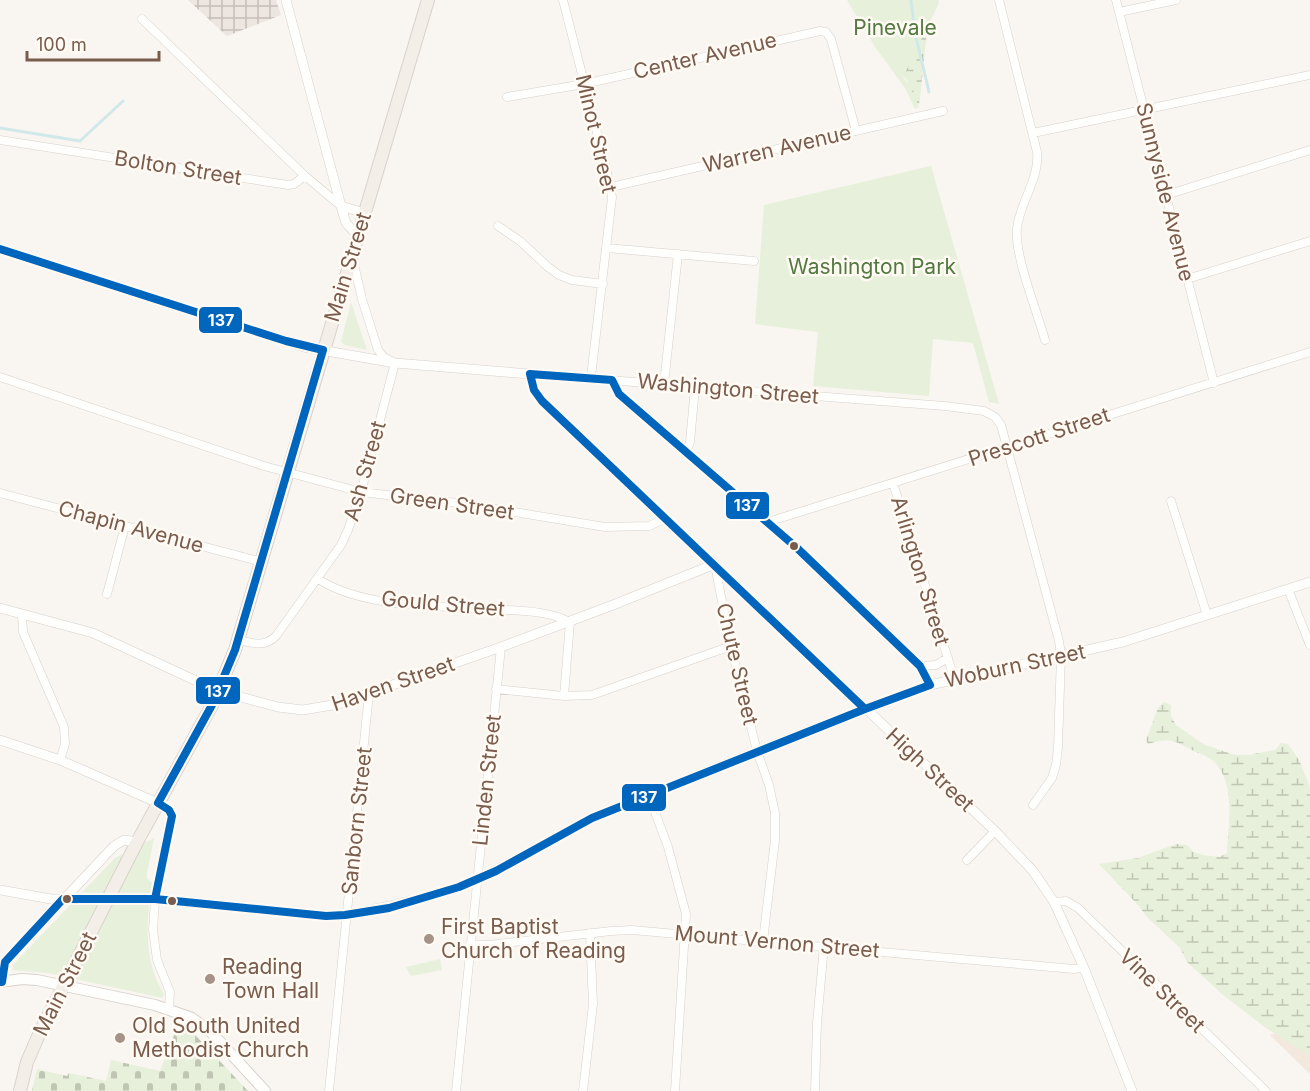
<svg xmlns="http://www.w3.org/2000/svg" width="1310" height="1091" font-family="Inter,sans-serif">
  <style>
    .residential { fill: #f2e8de }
    .industrial { fill: url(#industrial-grid) }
    .wetland { fill: url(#wetland-marsh) }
    .cemetery { fill: url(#cemetery-stones) }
    .green { fill: #e7f0db }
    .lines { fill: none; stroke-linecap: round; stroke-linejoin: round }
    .stream { stroke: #d0e8ea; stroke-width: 3 }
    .minor-casing { stroke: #d7d1cb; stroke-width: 9 }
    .tertiary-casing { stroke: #d7d1cb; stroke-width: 10 }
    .secondary-casing { stroke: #d9d2cb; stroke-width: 12 }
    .primary-casing { stroke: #dad1cc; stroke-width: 14 }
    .minor { stroke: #fefefd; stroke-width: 8 }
    .tertiary { stroke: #fefefd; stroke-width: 9 }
    .secondary { stroke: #fefefd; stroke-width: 10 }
    .primary { stroke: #f3eee8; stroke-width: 12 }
    .bus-1-casing { stroke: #fffaf3; stroke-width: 12 }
    .bus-1 { stroke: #0065bd; stroke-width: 8 }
    .bus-dot { fill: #7a5c4d; stroke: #fffaf3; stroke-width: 2 }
    .poi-dot { fill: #a69286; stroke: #fffaf3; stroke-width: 2 }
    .labels { text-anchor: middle; stroke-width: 5; stroke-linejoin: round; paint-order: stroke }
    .park-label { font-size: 21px; fill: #537a41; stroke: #fffaf3 }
    .street-label { font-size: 21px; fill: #7a5c4d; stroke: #fffaf3 }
    .poi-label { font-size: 21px; fill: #7a5c4d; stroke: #fffaf3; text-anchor: start }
    .line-badge { stroke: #fffaf3; stroke-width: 2 }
    .badge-label { font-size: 16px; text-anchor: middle; font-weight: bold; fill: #fff }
  </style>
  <defs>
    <pattern id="industrial-grid" width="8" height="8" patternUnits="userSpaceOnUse" patternTransform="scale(1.5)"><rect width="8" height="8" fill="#ede5e0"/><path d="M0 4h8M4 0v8" fill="none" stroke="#c5bdb8"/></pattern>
    <pattern id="wetland-marsh" width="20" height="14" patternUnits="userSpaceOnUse" patternTransform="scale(1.5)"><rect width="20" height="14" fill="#e7f0db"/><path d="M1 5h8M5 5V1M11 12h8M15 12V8" fill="none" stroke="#c0c6b4"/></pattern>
    <pattern id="cemetery-stones" width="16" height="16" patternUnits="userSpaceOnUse" patternTransform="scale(1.5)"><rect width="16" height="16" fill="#e7f0db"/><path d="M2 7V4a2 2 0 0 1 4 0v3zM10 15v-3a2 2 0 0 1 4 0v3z" fill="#c0c6b4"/></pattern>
  </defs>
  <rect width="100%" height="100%" fill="#f9f5f0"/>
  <path class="residential" d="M1310,1024V1074L1270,1035Z"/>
  <path class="industrial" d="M188,0H276L281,15L227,36Z"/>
  <path class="wetland" d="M929,12L920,98L919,104L914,107L907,80L898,70Z
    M1164,702L1171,705V716L1176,725L1203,744L1220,750L1235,755H1248L1275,750L1281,743L1288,744L1299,760L1310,787V1056L1266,1028L1223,995L1187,962L1180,948L1146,916L1139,906L1099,864L1138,858L1176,844L1187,845L1194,852L1203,855L1219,857L1227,853C1228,826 1237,781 1212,760C1207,756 1198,753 1192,750C1170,739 1171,738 1148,744L1146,740L1158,708Z"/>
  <path class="cemetery" d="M178,1025L189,1029L197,1037L248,1091H32L37,1069L67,1076L69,1073L106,1081L111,1060L160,1071Z"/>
  <path class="green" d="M847,0H938L939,3L903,77L909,85L919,107L915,109L905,88L875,47Z
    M931,166L999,404L989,402L973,343L933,339L929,396L813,386L818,332L755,324L764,205Z
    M351,302L367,350L345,345L341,342Z
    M154,838L147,873V878L152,883C146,921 143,960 164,994L162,998L48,973L13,970V965L115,858Z
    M440,959L442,970L411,976L406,967Z"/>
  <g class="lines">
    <path class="stream" d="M911,0L915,33L929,92
      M0,128L80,141L123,101"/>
    <g class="minor-casing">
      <path id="minor" d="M563,0L606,168L612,197L591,377
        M999,0L1037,152C1040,178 1020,202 1017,228C1014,255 1037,311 1045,340
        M1116,0L1214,383
        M1119,12L1176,0
        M142,19L305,176
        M507,97L584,84L820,31L826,32L831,39L856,131
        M1033,133L1310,75
        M0,140L288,185L294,184L305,176L341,206
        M611,187L943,111
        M1166,195L1310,150
        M498,226L520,241L548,267L559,275L572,280L603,284
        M607,248L754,261
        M1187,279L1310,241
        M530,374L945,406L984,411L995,417L1001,425L1059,641L1061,655L1058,747L1056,765L1052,778L1033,805
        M0,377L264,466L361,492L466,504L605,527L649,526L667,518
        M612,380L614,387L619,394L797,548L920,666L930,685
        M664,384L678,254
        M686,452L690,442L695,387
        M893,483L954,678
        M0,493L262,562
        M1171,501L1207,615
        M768,522L1310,352
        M715,565L730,643L757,751L769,785L775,813V840L763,941
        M318,579C368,611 449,605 507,610C528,611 550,612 570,622L564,696
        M1288,589L1310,645
        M107,594L125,526
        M22,614L23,632L64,727L65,744L60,760
        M238,640C252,643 264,648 276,636L341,545L348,530L361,492L395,363L384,357L378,350L362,299L353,260
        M920,666L936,665L948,658
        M496,689L564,696L592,695L731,646
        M649,796L668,847L686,914L675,1091
        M158,803L169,810L172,816L155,899L153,930L157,960L170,992L169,1009
        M967,860L995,831
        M1054,902L1066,901L1078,908L1266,1091
        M470,944L489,945L611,931L632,930L1074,969L1084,968
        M329,1091L369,693
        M456,1091L501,647
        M583,1091L593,1004L590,933
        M815,1091L817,1023L824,946"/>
    </g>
    <g class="tertiary-casing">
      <path id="tertiary" d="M286,0L341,206L346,223L358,236
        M341,206L364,213
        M0,249L304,347L395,363L530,374L534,390L542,401L997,833L1033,871L1054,902L1084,968L1132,1091
        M0,608L93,633L218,691L278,707L303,710L338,704L501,647L613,605L715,564
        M0,740L60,760L158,803
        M0,890L51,899H155L326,916L346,915L385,907L432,895L477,880L595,817L757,751L930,685L1123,642L1310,582
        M2,982V972L5,962L114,846L124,840L137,842"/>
    </g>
    <g class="secondary-casing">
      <path id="secondary" d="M0,982L22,979L37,980L155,1005L192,1018L211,1032L265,1091"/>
    </g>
    <g class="primary-casing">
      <path id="primary" d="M20,1091L27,1062L40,1032L137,842L212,705L235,650L428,0"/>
    </g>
    <use href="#minor" class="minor"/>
    <use href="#tertiary" class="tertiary"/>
    <use href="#secondary" class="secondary"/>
    <use href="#primary" class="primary"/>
    <g class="bus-1-casing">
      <path id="bus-1" d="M0,249L286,341L323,350L235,650L212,705L158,803L169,810L172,816L155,899
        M530,374L612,380L619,394L797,548L920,666L930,685L865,709L542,401L534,390Z
        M0,982H2L5,962L63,899H155L326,916L345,915L389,908L459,887L496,871L592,818L865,709"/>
    </g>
    <use href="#bus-1" class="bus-1"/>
  </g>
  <g class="bus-dot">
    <circle cx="794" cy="546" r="5"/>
    <circle cx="67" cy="899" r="5"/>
    <circle cx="172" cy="901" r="5"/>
  </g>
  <g class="poi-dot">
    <circle cx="429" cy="939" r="6"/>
    <circle cx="210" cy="979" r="6"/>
    <circle cx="120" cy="1038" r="6"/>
  </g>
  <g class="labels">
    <g class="park-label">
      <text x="895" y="35">Pinevale</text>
      <text x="872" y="274">Washington Park</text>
    </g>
    <g class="street-label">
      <text transform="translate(705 56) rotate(-13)" y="7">Center Avenue</text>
      <text transform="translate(596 134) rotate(77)" y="7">Minot Street</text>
      <text transform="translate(777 149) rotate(-13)" y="7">Warren Avenue</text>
      <text transform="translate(178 168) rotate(9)" y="7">Bolton Street</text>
      <text transform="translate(1165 192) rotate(76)" y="7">Sunnyside Avenue</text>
      <text transform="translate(348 267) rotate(-73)" y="7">Main Street</text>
      <text transform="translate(728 389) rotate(5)" y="7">Washington Street</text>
      <text transform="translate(1039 437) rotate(-18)" y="7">Prescott Street</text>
      <text transform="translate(365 471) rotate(-74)" y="7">Ash Street</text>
      <text transform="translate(452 504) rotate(8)" y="7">Green Street</text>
      <text transform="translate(131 527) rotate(15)" y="7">Chapin Avenue</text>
      <text transform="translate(920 571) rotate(73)" y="7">Arlington Street</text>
      <text transform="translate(443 604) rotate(5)" y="7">Gould Street</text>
      <text transform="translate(737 664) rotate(77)" y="7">Chute Street</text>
      <text transform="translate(1015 666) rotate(-12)" y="7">Woburn Street</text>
      <text transform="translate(393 684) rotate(-19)" y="7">Haven Street</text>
      <text transform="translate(930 770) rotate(43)" y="7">High Street</text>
      <text transform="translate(487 780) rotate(-84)" y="7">Linden Street</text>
      <text transform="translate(357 821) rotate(-84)" y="7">Sanborn Street</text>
      <text transform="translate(777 942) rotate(5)" y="7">Mount Vernon Street</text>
      <text transform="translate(65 984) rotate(-63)" y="7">Main Street</text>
      <text transform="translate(1162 991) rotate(44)" y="7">Vine Street</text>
    </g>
    <g class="poi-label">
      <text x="441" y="934">First Baptist<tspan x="441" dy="24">Church of Reading</tspan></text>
      <text x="222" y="974">Reading<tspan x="222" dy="24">Town Hall</tspan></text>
      <text x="132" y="1033">Old South United<tspan x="132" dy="24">Methodist Church</tspan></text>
    </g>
  </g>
  <g class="line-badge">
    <rect x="198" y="306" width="45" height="28" rx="6" fill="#0065bd"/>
    <rect x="725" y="491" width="45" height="29" rx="6" fill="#0065bd"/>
    <rect x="195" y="676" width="46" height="29" rx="6" fill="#0065bd"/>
    <rect x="621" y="783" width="46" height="29" rx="6" fill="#0065bd"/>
  </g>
  <g class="badge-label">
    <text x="221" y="326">137</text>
    <text x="747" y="511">137</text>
    <text x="218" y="697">137</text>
    <text x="644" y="803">137</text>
  </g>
  <path d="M27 51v9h132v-9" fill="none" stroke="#7a5c4d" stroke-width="3"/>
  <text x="36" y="51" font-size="18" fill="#7a5c4d" stroke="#fffaf3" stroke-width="4.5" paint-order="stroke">100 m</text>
</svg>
